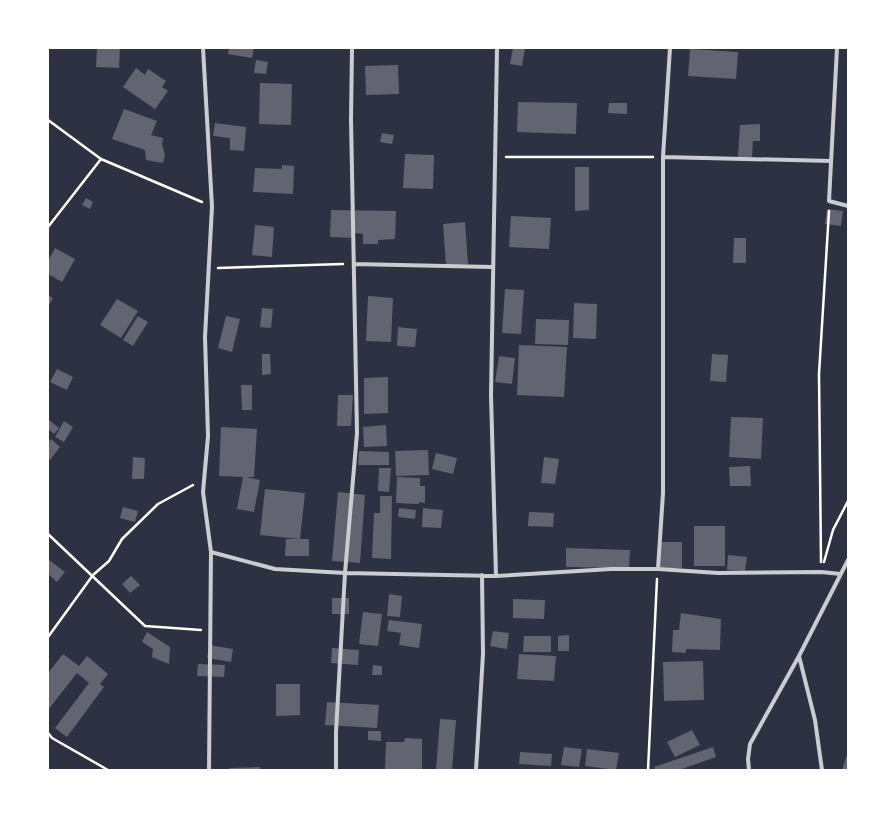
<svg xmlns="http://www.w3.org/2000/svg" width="896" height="818" font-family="Ubuntu,sans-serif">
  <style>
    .building { fill: #626471 }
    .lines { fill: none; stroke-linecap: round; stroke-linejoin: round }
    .path { stroke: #fff; stroke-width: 2.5 }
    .minor { stroke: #caccd0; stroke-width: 4 }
  </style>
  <rect width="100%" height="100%" fill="#2d3142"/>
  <path class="building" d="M97,48H120L119,68L96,67Z
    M229,48H254L252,58L228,54Z
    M513,48H525L522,66L510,64Z
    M690,49L738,52L736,79L688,76Z
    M256,60L268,62L266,74L254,73Z
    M398,65L399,94L366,95L365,66Z
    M136,68L145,75L148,69L166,81L162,87L168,91L155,109L123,87Z
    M260,83L292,84L291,125L259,124Z
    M518,102L577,103L576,134L517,132Z
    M609,103H627V114L608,113Z
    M124,109L157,121L151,135L163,138L162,144L165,155L163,163L146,160L145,150L112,139Z
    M215,123L246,127L244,151L230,150V138L213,136Z
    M760,124V141H753L752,157H738L740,125Z
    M382,133L394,135L392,144L380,142Z
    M405,154L434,155L433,189L403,188Z
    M282,165L294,166L293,194L253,192L255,168L282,169Z
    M575,167H589V210L575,211Z
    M86,198L93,202L90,209L82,205Z
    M827,209L843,211L841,226L825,224Z
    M331,210L396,211L395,239L378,240V244H363V234L355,233V238L330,237Z
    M511,216L551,218L549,249L509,247Z
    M465,222L468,264L446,266L443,224Z
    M255,225L274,227L272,257L252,255Z
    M734,238H746V263H733Z
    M55,248L75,259L62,282L48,274V261Z
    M505,289L524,290L521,334L502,333Z
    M48,295L53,298L48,307Z
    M368,296L393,298L391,342L366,341Z
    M117,299L138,311L121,338L100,325Z
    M574,303L597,304L596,339L573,338Z
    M262,308L273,309L271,328L260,327Z
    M138,316L148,322L133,346L123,340Z
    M226,316L240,319L232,352L218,348Z
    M536,319L569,320L568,345L535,344Z
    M398,327L417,329L415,347L397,346Z
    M519,345L567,347L564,397L517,395Z
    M262,354H270L271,374L262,375Z
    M712,354L728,355L726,382L710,381Z
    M499,356L515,358L512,384L495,382Z
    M57,369L73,377L67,390L50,382Z
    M388,377V413L364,414V378Z
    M241,385H252V410H242Z
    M338,395H353L351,426H337Z
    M731,417L763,418L761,459L729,457Z
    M48,419L59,428L54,434L48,429Z
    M64,421L73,427L64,442L55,437Z
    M386,425L387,446L364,447L363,427Z
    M221,427L257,429L254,477H246L260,480L254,512L237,509L243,477L219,476Z
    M51,439L60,447L50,460L48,458V442Z
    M428,450L429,475L396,476L395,451Z
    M359,451L389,452V465H358Z
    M436,453L457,458L453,474L432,469Z
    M133,457L145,458L144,479H132Z
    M544,457L559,459L555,484L541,483Z
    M750,466L751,486H730L729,467Z
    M379,468H391L389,492L378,491Z
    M397,477L420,478V486H425V503L419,502V504L396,503Z
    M265,489L305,493L300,539L260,535Z
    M338,492L365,495L360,563L332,561Z
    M380,496H392L391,559L372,558L374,513H380Z
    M123,507L138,511L135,522L120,518Z
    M399,508L416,510L415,519L398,517Z
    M423,508L443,510L441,528L422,527Z
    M529,512L554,513L553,527L528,526Z
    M694,526H725V566H694Z
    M286,539H309V556H285Z
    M661,542H682V568H660Z
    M566,548L630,550L629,568L566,567Z
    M728,555L747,557L745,571L727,570Z
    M48,559L65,572L57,582L48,574Z
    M131,576L140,585L130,593L122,584Z
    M389,594L402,596L400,617L387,616Z
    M332,598H349V614H332Z
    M513,599L545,600L544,619L513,618Z
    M363,612L382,614L378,646L359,644Z
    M681,613L721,619L720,650L686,649V653L672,652L673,630H679Z
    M389,620L422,624L419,648L399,645L401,633L387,631Z
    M493,631L509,633L507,649L490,646Z
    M147,632L170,647L169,664L152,657L153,649L142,642Z
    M569,635V651H558V636Z
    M524,636H551V652H523Z
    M209,645L233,649L231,662L207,658Z
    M332,648L359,650L358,665L331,663Z
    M63,654L79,666L87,656L108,674L100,684L104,687L67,737L55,728L89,683L77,673L48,710V673Z
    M519,654L556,656L554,681L517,679Z
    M703,661L704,700L664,701L663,662Z
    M198,664L225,665L224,677L197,676Z
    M373,665L382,666V675H372Z
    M276,684H300V715L276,716Z
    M327,702L379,705L377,728L325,725Z
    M440,719L456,720L452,770H436Z
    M692,730L700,745L675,757L667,742Z
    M368,731H381V741L368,740Z
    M405,738L422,739V769H385L386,742H404Z
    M564,747L582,749L579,767L561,765Z
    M713,747L716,757L679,770H655L654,767Z
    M587,749L619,753L616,770L585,766Z
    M848,751V770H842Z
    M520,752L552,754L551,766L519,764Z
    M260,767V770H229V768Z"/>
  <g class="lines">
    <path class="path" d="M48,120L101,159L202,202
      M506,157H653
      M48,227L101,159
      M218,268L343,264
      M48,534L145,626L201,630
      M821,562L819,374L829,211
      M824,562L833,530L848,501
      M48,637L93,575L109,561L122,539L158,504L193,485
      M48,733L52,738L108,770
      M648,770L657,579"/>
    <path class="minor" d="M203,48L212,207L205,337L208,436L203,492L211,552L209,770
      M837,48L829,201L848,206
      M663,157L831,161
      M354,264L492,267
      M211,552L275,569L345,573L496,576L611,569H658L718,573L821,572L841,574
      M658,569L663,493V157L670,48
      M496,576L491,395L497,48
      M799,656L815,720L822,770
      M336,770V732L345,573L357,433L351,119L352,48
      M476,770L483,654L482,575
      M749,770L748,759L750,744L799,656L848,560"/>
  </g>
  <rect width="896" height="818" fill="none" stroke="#ffffff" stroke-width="98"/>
</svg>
